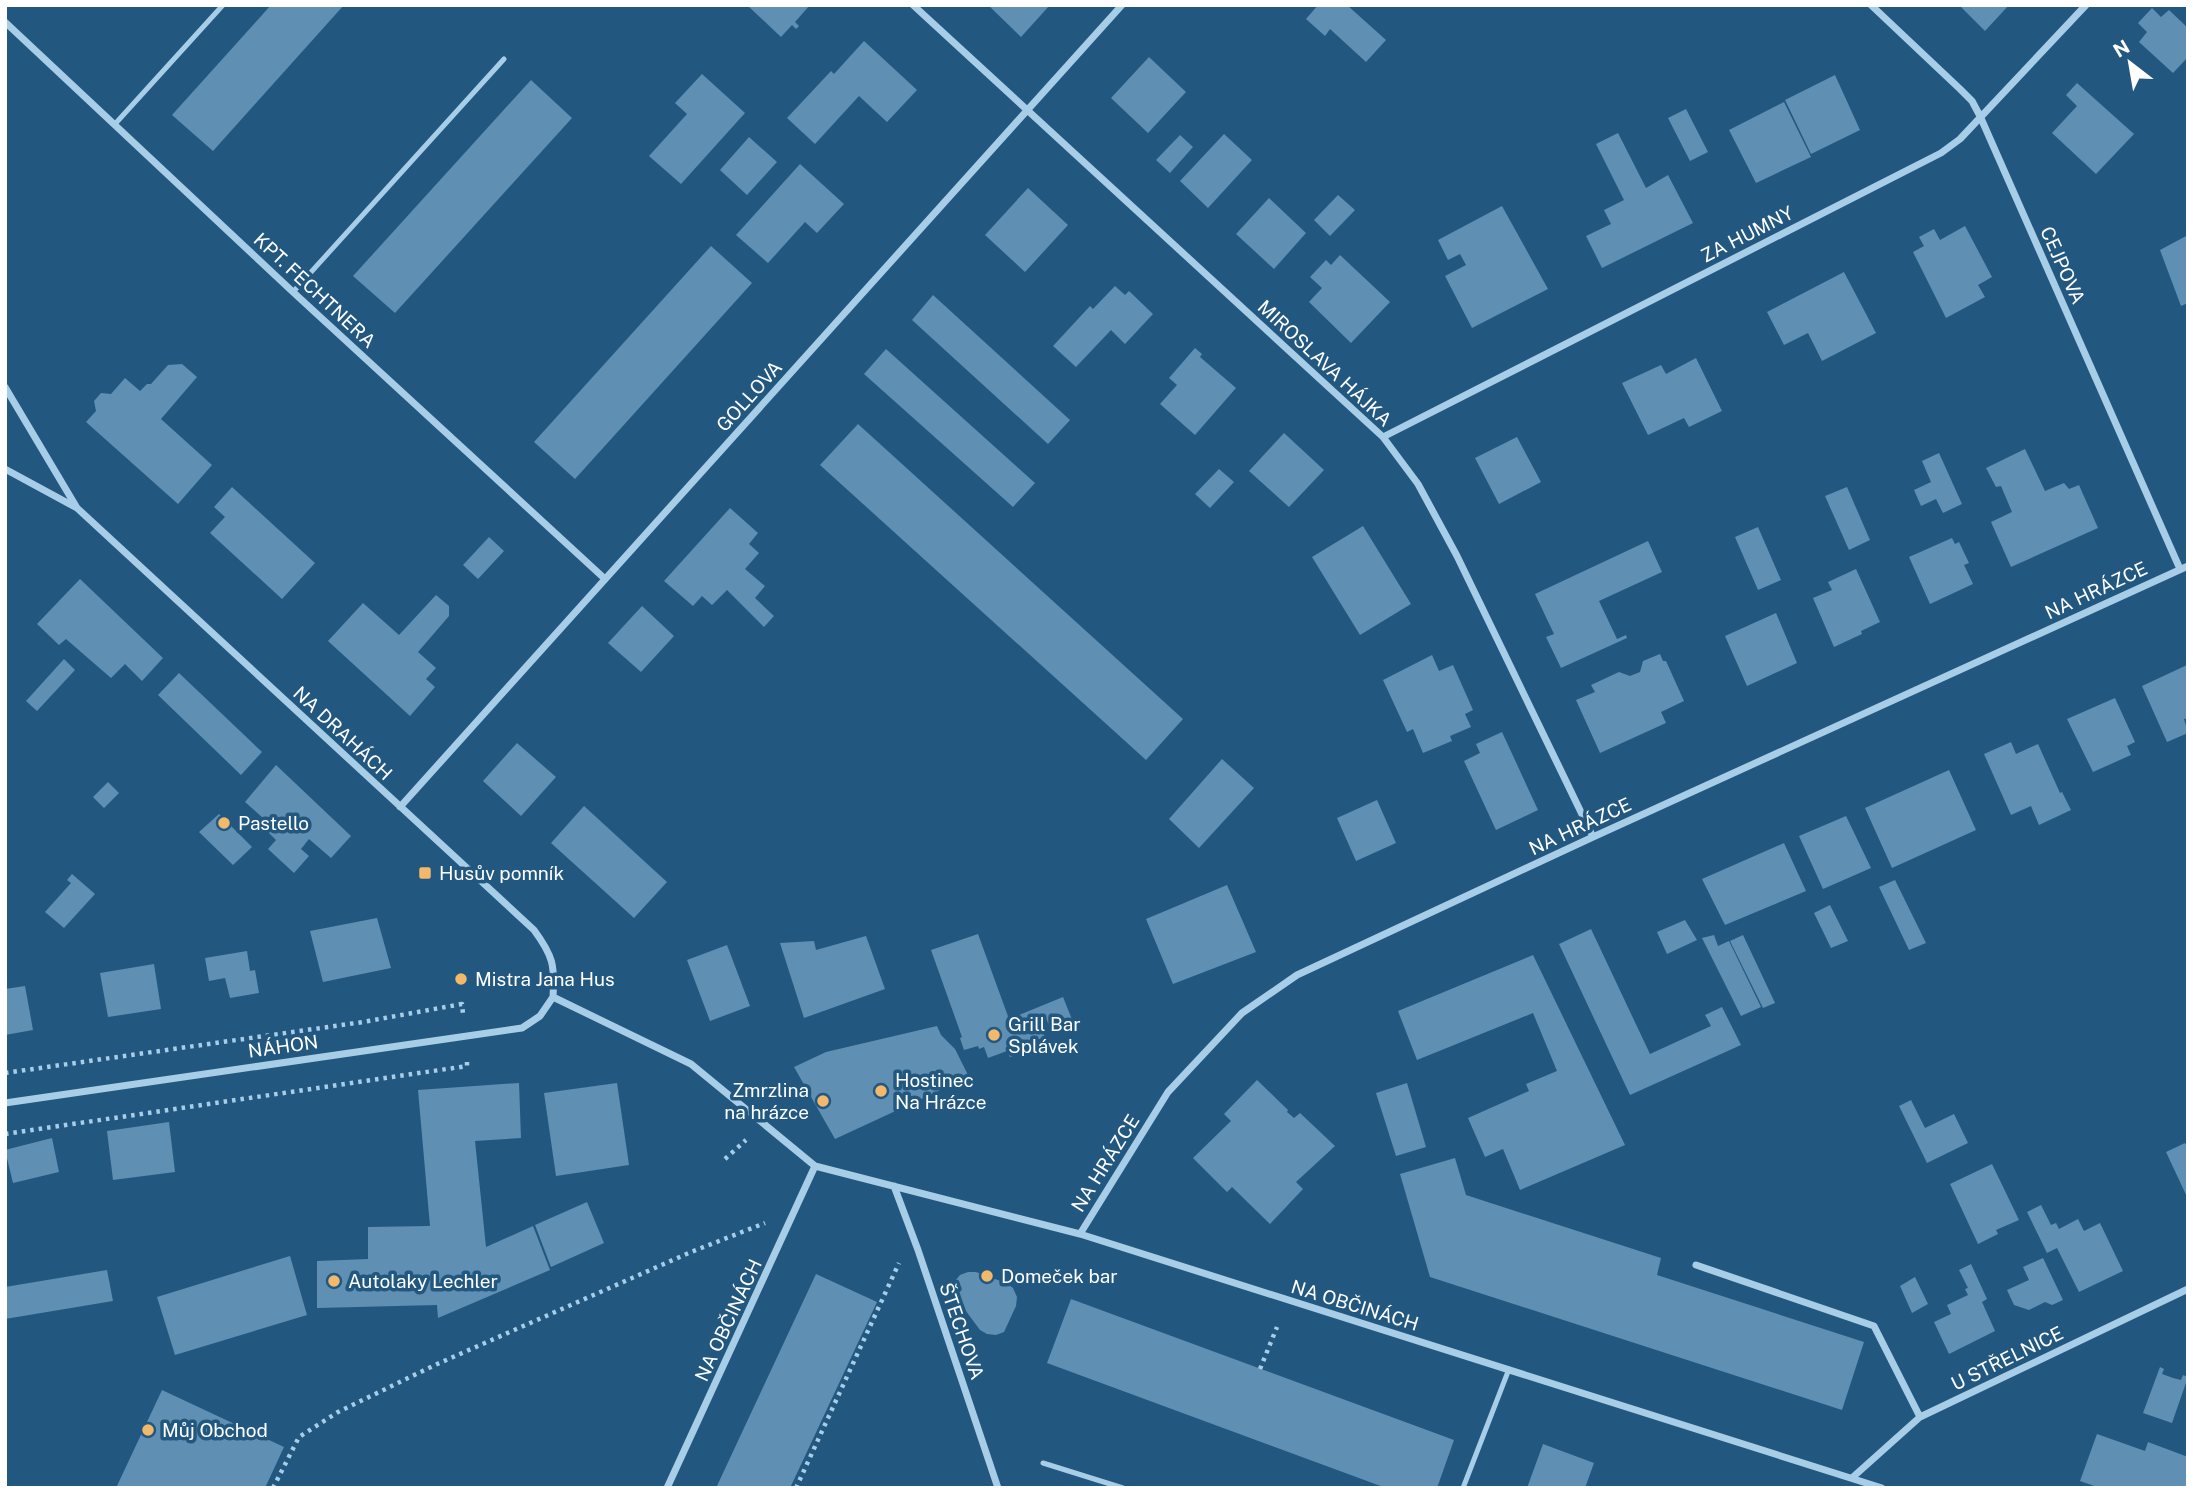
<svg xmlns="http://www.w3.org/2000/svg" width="2193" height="1493" font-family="'Public Sans',sans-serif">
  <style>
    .building { fill: #5f8fb3 }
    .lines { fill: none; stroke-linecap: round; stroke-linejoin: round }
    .path { stroke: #a8cde7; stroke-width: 4.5; stroke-dasharray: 3.5 5; stroke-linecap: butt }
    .service { stroke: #a8cde7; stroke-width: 5 }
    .minor { stroke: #a8cde7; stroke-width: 7 }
    .poi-dot { fill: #f2b86b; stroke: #225880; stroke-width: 2.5 }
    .labels { text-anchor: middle; stroke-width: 7; stroke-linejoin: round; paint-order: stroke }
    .street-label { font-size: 19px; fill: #fff; stroke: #225880 }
    .poi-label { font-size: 19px; fill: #fff; stroke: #225880; text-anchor: start }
  </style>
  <rect width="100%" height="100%" fill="#225880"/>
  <path class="building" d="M271,5H344L213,151L172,115Z
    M747,5H810L795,22L799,26L796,29L792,25L781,37Z
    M988,5H1050L1021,37Z
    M1318,5H1347L1386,40L1366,62L1330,29L1325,36L1306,19Z
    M1959,5H2009L1985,31Z
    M2152,8L2161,17L2169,10L2188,28V57L2173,73L2139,42L2147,32L2138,23Z
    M864,41L917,90L887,122L859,96L815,144L787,118L831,71L834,74Z
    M1149,57L1186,92L1148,133L1111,98Z
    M702,74L745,113L681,184L649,156L687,114L675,103Z
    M1835,75L1860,130L1811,154L1785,100Z
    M531,80L572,118L395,313L353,276Z
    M2077,83L2134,134L2096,174L2052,133L2077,106L2066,95Z
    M1784,102L1811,157L1756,183L1729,130Z
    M1686,109L1708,152L1690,161L1668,118Z
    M1618,133L1646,188L1668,175L1693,223L1602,268L1586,236L1611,224L1604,210L1624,200L1596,144Z
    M1224,134L1252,160L1208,208L1180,181Z
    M1180,135L1193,147L1170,173L1156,160Z
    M749,137L777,162L747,195L720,170Z
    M800,164L844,204L817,233L805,222L768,263L736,235Z
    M1028,188L1068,225L1025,272L985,235Z
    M1338,195L1355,210L1330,236L1314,220Z
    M1269,198L1306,233L1274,269L1236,234Z
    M1502,206L1548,289L1472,328L1445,276L1466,265L1460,254L1448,260L1438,240Z
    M1965,226L1992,277L1978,285L1985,297L1946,318L1913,252L1924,246L1919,237L1934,229L1940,240Z
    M2188,235V303L2181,306L2160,250Z
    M711,246L752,283L575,479L534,442Z
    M1340,255L1390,302L1351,343L1309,302L1322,288L1310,277L1326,260L1331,265Z
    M1844,272L1876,333L1822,361L1808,333L1784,345L1767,312Z
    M1115,286L1125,295L1129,291L1153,314L1125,344L1111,330L1076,367L1053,346L1090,306L1093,309Z
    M933,295L1070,420L1048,444L912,320Z
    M1195,348L1202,354L1200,357L1236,388L1195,435L1160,404L1177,385L1169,378Z
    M886,349L1035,483L1013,507L864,374Z
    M1696,358L1722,411L1689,427L1684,418L1648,435L1622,383L1661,365L1666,374Z
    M182,364L197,377L161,419L212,465L178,504L86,422L96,411L94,401L101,393L111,394L125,378L140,391L147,384H151L168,365Z
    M858,424L1183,719L1146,760L820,465Z
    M1284,433L1324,470L1289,507L1249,471Z
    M1517,437L1541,482L1499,504L1475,458Z
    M2025,449L2045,491L2064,483L2069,489L2079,485L2098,528L2011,567L1991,522L2012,512L2001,486L1996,487L1986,468Z
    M1939,453L1962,504L1943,513L1936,499L1921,506L1914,490L1931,482L1922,461Z
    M1219,469L1234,482L1210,508L1195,494Z
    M232,487L315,563L282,599L210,533L225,517L214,507Z
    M1847,487L1870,540L1849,550L1825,496Z
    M730,508L758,533L749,544L759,553L745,569L765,586L755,598L774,616L764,627L727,590L712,605L702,596L693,606L664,581Z
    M1363,526L1411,604L1360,635L1312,557Z
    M1758,527L1781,580L1758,590L1735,537Z
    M489,537L504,551L478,579L463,565Z
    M1952,538L1955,544L1959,542L1969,563L1964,565L1973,584L1930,604L1909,557Z
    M1648,541L1662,572L1599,601L1617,639L1626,635L1627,638L1561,668L1546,637L1554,634L1535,594Z
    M1856,569L1880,622L1861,631L1862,634L1834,647L1813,598L1832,590L1828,582Z
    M80,579L163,658L142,681L125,664L111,678L66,639L59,645L37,624Z
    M436,595L449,606V616L418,652L436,668L426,679L435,687L410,716L328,641L363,603L399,635Z
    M642,606L674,636L641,672L608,643Z
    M1776,613L1797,663L1747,686L1725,636Z
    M1660,654L1663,661H1666L1684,701L1661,712L1666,723L1600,753L1576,700L1595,692L1591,685L1619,672L1630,676L1640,672L1643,661Z
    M1432,655L1439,671L1453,665L1473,710L1465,714L1471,727L1450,736L1452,741L1423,753L1413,729L1407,732L1383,680Z
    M64,659L75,670L37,711L26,701Z
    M2187,665L2188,718L2184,719L2188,733L2167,742L2142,686Z
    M179,673L262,752L241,775L158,695Z
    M2115,698L2135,742L2127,746L2131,755L2093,772L2067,719Z
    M1502,732L1538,810L1496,830L1464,761L1480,753L1476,744Z
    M2011,742L2016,754L2038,744L2060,793L2062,792L2071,810L2039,825L2031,806L2011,815L1984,754Z
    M517,743L556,777L521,816L483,781Z
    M1222,759L1254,788L1199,848L1169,819Z
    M276,765L351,836L331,858L309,839L301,849L309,856L294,873L268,849L276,840L259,823L264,819L245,802Z
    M1949,770L1976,830L1892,868L1865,808Z
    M108,782L119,793L104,808L93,797Z
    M1377,800L1396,843L1356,861L1337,818Z
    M584,806L667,882L634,918L551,843Z
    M219,814L252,847L233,865L199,832Z
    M1846,816L1871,868L1823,889L1799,836Z
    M1784,843L1806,891L1725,925L1702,879Z
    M72,874L95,894L64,928L45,912L71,883L67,880Z
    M1895,880L1926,943L1909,950L1879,887Z
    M1227,885L1256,952L1173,984L1146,919Z
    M1830,905L1848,941L1831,948L1814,913Z
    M377,918L391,968L323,982L310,931Z
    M1685,920L1697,940L1667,954L1657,932Z
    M1591,929L1650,1054L1711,1026L1705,1015L1722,1007L1741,1045L1630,1095L1559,944Z
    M978,934L1009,1019L1063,997L1073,1022L1051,1030L1045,1016L1042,1017L1043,1020L1040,1023L1045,1037L1016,1048L1019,1054L1010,1057L1007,1051L988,1058L984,1047L979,1049L978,1046L964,1050L960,1038L962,1037L931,950Z
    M1714,935L1718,946L1729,941L1761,1007L1741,1016L1702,938Z
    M1743,935L1775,1003L1763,1008L1730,941Z
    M866,936L885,989L804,1018L780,943L814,941L816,950Z
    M727,945L750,1006L710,1021L687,960Z
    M247,951L250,971L255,970L259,993L230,998L225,978L209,981L205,958Z
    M1533,955L1625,1145L1520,1190L1503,1149L1485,1157L1468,1118L1529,1091L1526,1084L1557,1071L1533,1013L1417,1060L1398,1011Z
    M154,964L161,1009L108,1017L100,973Z
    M25,986L33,1030L5,1035V989Z
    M937,1026L941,1035L955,1049L969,1077L835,1139L794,1067L826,1052Z
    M1257,1080L1288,1110L1287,1112L1294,1118L1300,1113L1335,1146L1296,1182L1303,1189L1270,1224L1232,1187L1227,1192L1193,1158L1231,1121L1224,1114Z
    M519,1083L521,1138L475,1141L486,1247L533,1226L550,1270L438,1318L437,1305L317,1308V1261L368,1259V1227L430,1226L418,1090Z
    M617,1083L629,1165L556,1176L544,1093Z
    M1407,1083L1426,1147L1396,1156L1376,1093Z
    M1911,1100L1925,1128L1954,1114L1968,1143L1927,1163L1899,1106Z
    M169,1122L175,1172L113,1180L107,1131Z
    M52,1138L59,1172L13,1183L5,1150Z
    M2185,1143L2188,1148V1199L2166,1152Z
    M1455,1158L1466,1195L1661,1258L1657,1275L1864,1342L1842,1410L1430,1277L1400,1174Z
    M1992,1164L2019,1220L1996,1230L1998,1234L1978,1244L1950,1184Z
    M587,1202L604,1243L551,1267L535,1225Z
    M2041,1205L2051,1225L2056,1223L2059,1229L2078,1219L2084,1231L2100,1223L2123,1271L2079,1292L2057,1248L2047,1253L2027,1212Z
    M290,1256L307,1315L175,1355L157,1297Z
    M2043,1258L2063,1300L2052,1305L2045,1302L2029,1310L2014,1305L2007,1290L2029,1280L2023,1267Z
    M1971,1264L1987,1299L1982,1302L1995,1331L1949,1354L1934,1322L1951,1314L1947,1305L1968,1295L1965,1289L1968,1288L1959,1270Z
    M107,1270L113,1301L5,1319V1287Z
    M968,1272H976L1006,1283L1013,1288L1017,1297L1016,1306L1004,1332L996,1335L987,1334L980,1330L957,1299L954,1291V1282L960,1275Z
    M816,1274L877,1302L798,1471L790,1488H716Z
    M1915,1277L1928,1304L1912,1313L1900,1286Z
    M1071,1299L1454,1440L1437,1488H1386L1047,1363Z
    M2160,1367L2164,1369L2162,1374L2173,1378L2181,1380L2183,1375L2188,1377L2172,1423L2143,1413Z
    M162,1390L284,1447L265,1488H116Z
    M2097,1434L2145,1451L2148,1442L2188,1457L2186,1488H2100L2080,1481Z
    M1543,1444L1594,1463L1585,1488H1527Z"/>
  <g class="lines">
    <path class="path" d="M5,1073L363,1022L462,1004L463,1014
      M5,1134L467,1066V1058
      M725,1159L746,1140
      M1260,1369L1277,1327
      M273,1488L299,1437L338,1412L435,1365L691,1252L765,1223
      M796,1488L899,1263"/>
    <path class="service" d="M115,124L223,5
      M293,292L504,59
      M1043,1463L1123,1488
      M1463,1488L1509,1369"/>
    <path class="minor" d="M913,5L1383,437L1418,484L1457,556L1593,837
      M1871,5L1960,89L1972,101L1980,116L2180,569
      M5,22L293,292L605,579
      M5,387L77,508
      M1383,437L1941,153L1960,139L2086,5
      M5,469L77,508L534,930C553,956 555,965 553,997
      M400,807L1122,5
      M553,997L691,1064L815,1166L1080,1234L1882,1488
      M5,1103L522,1028L540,1016L553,997
      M894,1186L918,1250L998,1488
      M1080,1234L1168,1092L1242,1013L1297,975L1593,837L2188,566
      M1696,1265L1874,1326L1920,1417
      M1853,1477L1920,1417L2188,1289
      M667,1488L815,1166"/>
  </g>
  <g class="poi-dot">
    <circle cx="224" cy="823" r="7"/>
    <rect x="418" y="866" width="14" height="14" rx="3.5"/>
    <circle cx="461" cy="979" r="7"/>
    <circle cx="994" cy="1035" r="7"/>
    <circle cx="881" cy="1091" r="7"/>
    <circle cx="823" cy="1101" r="7"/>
    <circle cx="987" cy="1276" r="7"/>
    <circle cx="334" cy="1281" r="7"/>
    <circle cx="148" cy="1430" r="7"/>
  </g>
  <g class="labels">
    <g class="street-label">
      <text transform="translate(1747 234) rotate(-27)" y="7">ZA HUMNY</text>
      <text transform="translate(2063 265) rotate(66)" y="7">CEJPOVA</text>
      <text transform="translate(315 290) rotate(43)" y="7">KPT. FECHTNERA</text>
      <text transform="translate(1325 363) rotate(43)" y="7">MIROSLAVA HÁJKA</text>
      <text transform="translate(749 396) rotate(-48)" y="7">GOLLOVA</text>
      <text transform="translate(2096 590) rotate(-25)" y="7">NA HRÁZCE</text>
      <text transform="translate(343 733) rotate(43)" y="7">NA DRAHÁCH</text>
      <text transform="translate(1580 826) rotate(-25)" y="7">NA HRÁZCE</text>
      <text transform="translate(283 1046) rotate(-8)" y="7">NÁHON</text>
      <text transform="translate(1105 1163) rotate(-58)" y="7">NA HRÁZCE</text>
      <text transform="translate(1355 1305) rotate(17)" y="7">NA OBČINÁCH</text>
      <text transform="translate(728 1320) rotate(-65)" y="7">NA OBČINÁCH</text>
      <text transform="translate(962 1331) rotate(71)" y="7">ŠTECHOVA</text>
      <text transform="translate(2007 1358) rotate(-26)" y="7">U STŘELNICE</text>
    </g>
    <g class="poi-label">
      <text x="238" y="830">Pastello</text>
      <text x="439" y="880">Husův pomník</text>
      <text x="475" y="986">Mistra Jana Hus</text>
      <text x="1008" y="1031">Grill Bar<tspan x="1008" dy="22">Splávek</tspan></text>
      <text x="895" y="1087">Hostinec<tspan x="895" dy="22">Na Hrázce</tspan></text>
      <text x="809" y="1097" text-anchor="end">Zmrzlina<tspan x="809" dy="22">na hrázce</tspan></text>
      <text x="1001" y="1283">Domeček bar</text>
      <text x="348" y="1288">Autolaky Lechler</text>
      <text x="162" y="1437">Můj Obchod</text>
    </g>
  </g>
  <rect width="2193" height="1493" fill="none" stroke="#ffffff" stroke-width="14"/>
  <g transform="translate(2130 63) rotate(329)" stroke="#225880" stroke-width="5" paint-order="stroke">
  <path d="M0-5L12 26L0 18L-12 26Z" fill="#ffffff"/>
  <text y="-10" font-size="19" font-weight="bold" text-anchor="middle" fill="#ffffff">N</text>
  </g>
</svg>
